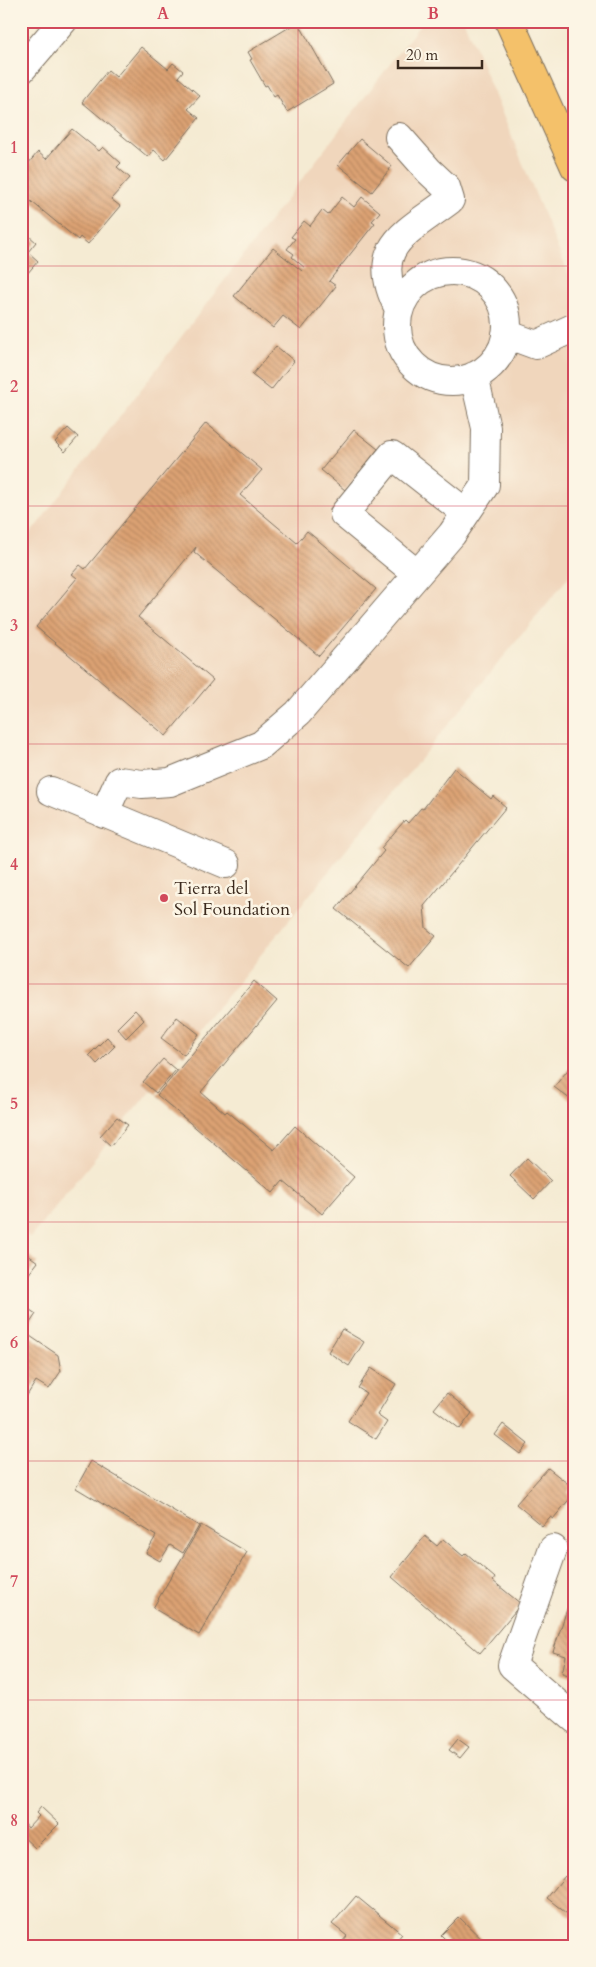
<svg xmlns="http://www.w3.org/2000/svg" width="596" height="1967" font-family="Cardo,serif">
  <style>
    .built { fill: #f0d6bc }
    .building { fill: url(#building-back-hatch) }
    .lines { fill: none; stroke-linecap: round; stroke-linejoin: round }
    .minor-casing { stroke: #7c6e5d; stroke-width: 30 }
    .major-casing { stroke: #7c6e5d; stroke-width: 30 }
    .minor { stroke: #fff; stroke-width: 28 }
    .major { stroke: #f4c16a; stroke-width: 28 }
    .grid { fill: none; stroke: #d1495b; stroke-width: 1; stroke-opacity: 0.55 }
    .poi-dot { fill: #d1495b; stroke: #fcf5e5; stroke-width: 2 }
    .labels { text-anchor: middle; stroke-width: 5; stroke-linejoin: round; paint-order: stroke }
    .poi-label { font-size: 18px; fill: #3b2a1e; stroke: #fcf5e5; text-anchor: start }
    .neatline { fill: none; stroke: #d1495b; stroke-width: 2 }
    .grid-label { font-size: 16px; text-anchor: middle; font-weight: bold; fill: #d1495b }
  </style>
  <defs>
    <pattern id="building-back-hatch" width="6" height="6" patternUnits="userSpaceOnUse" patternTransform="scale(1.25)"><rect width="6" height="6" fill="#dca273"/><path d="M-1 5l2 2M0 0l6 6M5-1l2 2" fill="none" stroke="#b4845e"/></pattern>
  </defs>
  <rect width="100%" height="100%" fill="#fcf5e5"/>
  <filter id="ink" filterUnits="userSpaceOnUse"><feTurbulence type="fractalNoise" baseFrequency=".02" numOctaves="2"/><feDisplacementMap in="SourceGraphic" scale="10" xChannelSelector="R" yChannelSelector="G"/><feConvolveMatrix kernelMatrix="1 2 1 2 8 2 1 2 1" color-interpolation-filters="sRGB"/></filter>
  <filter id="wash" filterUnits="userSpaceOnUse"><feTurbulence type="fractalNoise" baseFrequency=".0096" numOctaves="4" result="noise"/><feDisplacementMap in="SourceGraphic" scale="20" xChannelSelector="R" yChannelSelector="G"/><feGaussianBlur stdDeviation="1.12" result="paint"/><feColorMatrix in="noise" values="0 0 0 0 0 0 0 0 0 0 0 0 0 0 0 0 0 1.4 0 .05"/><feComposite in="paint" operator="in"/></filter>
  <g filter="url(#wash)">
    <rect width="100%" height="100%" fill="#f5ebd3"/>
    <path class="built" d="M423,21H464L575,290V569L30,1238L21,1228V546Z"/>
    <g id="blocks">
      <path class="building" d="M298,22L333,84L287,112L277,95L274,97L267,85L265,86L250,60L252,59L248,52Z
        M141,47L168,69L173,63L183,71L178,77L200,96L188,109L199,118L165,160L154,150L148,157L82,102L108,70L116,77Z
        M72,129L99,151L103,147L121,163L117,167L130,178L111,199L120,206L88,244L80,237L78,240L21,193V172L38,152L46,159Z
        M360,139L392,166L372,192L338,165Z
        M342,197L354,207L362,197L380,212L372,221L375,223L329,281L336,286L301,330L283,316L273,328L234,296L273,248L302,271L305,268L292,257L294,254L287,249L295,239L291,237L304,221L310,226L322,210L328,215Z
        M21,229L36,242L28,252L38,261L21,281Z
        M276,346L294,361L271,390L252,375Z
        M206,423L262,470L240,495L297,543L307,531L376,589L319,656L194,552L196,547L138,617L213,680L166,736L36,627L77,578L72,574L80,565L85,569Z
        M68,428L78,437L65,452L55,442Z
        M354,430L378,449L345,490L321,470Z
        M454,768L491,799L493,796L506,807L424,906L426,928L436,936L409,968L336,909L384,851L381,848L405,820L408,823L421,808L423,809Z
        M254,981L277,1001L201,1092L225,1113L227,1111L274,1150L295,1126L354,1177L322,1214L283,1181L273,1193L157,1095Z
        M135,1010L144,1020L126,1038L117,1028Z
        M177,1017L199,1034L184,1055L161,1038Z
        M107,1037L115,1046L97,1064L89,1055Z
        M163,1059L176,1070L156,1093L143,1082Z
        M575,1061V1103L554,1087Z
        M117,1117L128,1125L111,1146L100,1136Z
        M527,1158L551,1181L534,1199L510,1176Z
        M28,1255L38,1262L21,1284V1263Z
        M21,1304L36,1314L24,1332L58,1355L61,1371L49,1389L36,1381L26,1397L21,1394Z
        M342,1329L364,1342L349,1366L328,1352Z
        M371,1368L396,1384L377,1415L387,1422L376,1439L348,1421L366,1393L358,1388Z
        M447,1393L472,1413L460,1429L434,1409Z
        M503,1424L528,1444L520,1454L495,1435Z
        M91,1461L199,1526L183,1553L170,1545L160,1561L146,1553L156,1536L76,1488Z
        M548,1468L572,1487L568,1492L572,1496L553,1519L550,1517L542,1526L516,1504Z
        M201,1525L247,1552L199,1635L153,1608Z
        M425,1536L437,1546L443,1539L463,1556L466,1553L495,1578L493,1581L521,1604L480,1653L392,1577Z
        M568,1606L575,1608V1677L562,1673L566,1656L553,1652Z
        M458,1739L469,1747L460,1758L449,1750Z
        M41,1807L59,1824L35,1848L21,1835V1826L24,1823L28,1828L39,1816L36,1813Z
        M565,1876L575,1884V1920L547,1898Z
        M356,1896L402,1934L392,1946H339L347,1936L332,1924Z
        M459,1917L488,1945L487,1946H452L441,1935Z"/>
    </g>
  </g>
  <g filter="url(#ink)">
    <use href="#blocks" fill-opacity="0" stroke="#7c6e5d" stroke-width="1"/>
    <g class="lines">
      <g class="minor-casing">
        <path id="minor" d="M21,70L63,21
          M399,137L429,171L446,187L450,200C405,234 367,247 399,309
          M397 326a55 55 0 1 1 110 0a55 55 0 1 1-110 0Z
          M506,334L536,345L575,327
          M417,574L344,514L392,455L466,513
          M51,791L226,864
          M104,814L119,781L142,784L170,782L261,745L298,713L452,534L485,485L486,428L474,376
          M553,1549L512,1665L575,1719"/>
      </g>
      <g class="major-casing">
        <path id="major" d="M509,21L575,167"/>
      </g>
      <use href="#minor" class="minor"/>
      <use href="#major" class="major"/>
    </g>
  </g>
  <path class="grid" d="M298,21V1946M21,266H575M21,506H575M21,744H575M21,984H575M21,1222H575M21,1461H575M21,1700H575"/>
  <circle class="poi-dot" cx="164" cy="898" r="5"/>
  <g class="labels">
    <g class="poi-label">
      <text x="174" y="894">Tierra del<tspan x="174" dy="21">Sol Foundation</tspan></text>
    </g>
  </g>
  <rect width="596" height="1967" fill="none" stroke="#fcf5e5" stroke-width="55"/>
  <path d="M398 60v8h84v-8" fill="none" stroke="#3b2a1e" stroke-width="2.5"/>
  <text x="406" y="60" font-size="15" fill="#3b2a1e" stroke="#fcf5e5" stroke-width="4" paint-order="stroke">20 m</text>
  <rect x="28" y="28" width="540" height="1912" class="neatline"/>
  <g class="grid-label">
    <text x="163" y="19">A</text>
    <text x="433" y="19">B</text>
    <text x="14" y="153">1</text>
    <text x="14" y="392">2</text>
    <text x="14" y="631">3</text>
    <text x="14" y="870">4</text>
    <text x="14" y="1109">5</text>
    <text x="14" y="1348">6</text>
    <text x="14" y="1587">7</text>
    <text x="14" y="1826">8</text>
  </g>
</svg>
